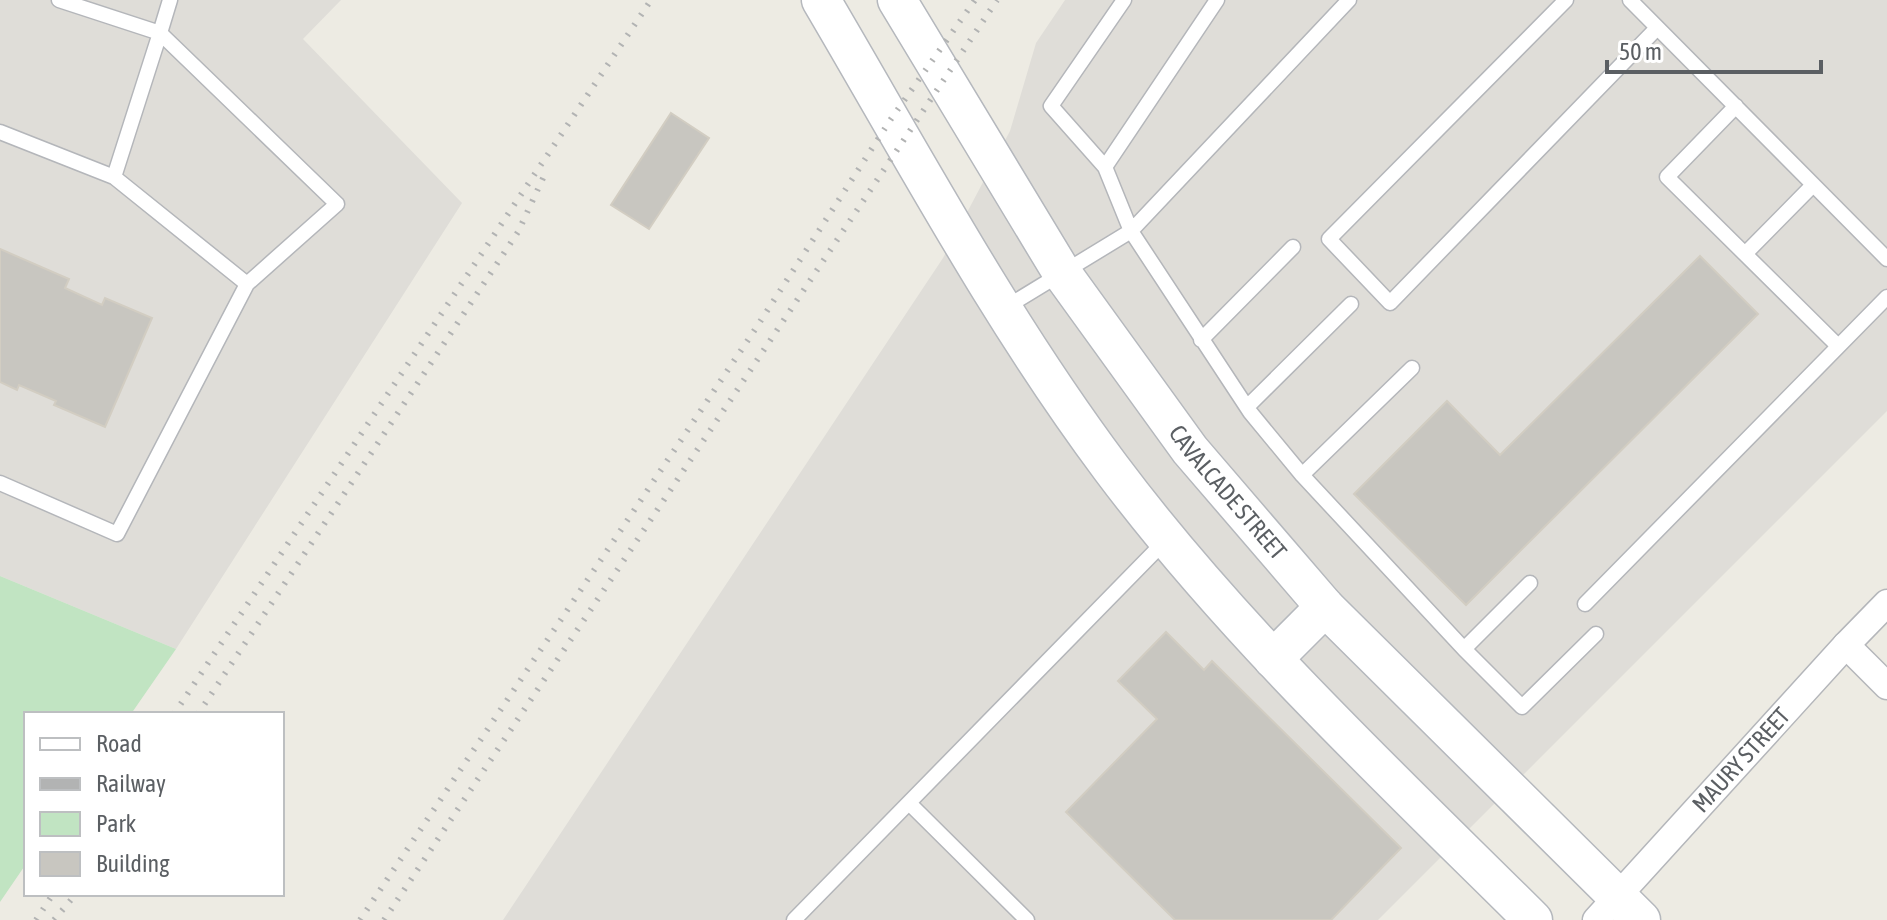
<svg xmlns="http://www.w3.org/2000/svg" width="1887" height="920" font-family="'Asap Condensed',sans-serif">
  <style>
    .industrial { fill: #dfddd8 }
    .green { fill: #c1e4c2 }
    .building { fill: #c8c6c0; stroke: #d2cdc2; stroke-width: 2 }
    .lines { fill: none; stroke-linecap: round; stroke-linejoin: round }
    .service-casing { stroke: #b4b6ba; stroke-width: 17 }
    .minor-casing { stroke: #b4b6ba; stroke-width: 29 }
    .secondary-casing { stroke: #b5b8bd; stroke-width: 41 }
    .service { stroke: #fff; stroke-width: 14 }
    .minor { stroke: #fff; stroke-width: 26 }
    .secondary { stroke: #fff; stroke-width: 38 }
    .rail { stroke: #b2b3b3; stroke-width: 6; stroke-dasharray: 2 10; stroke-linecap: butt }
    .labels { text-anchor: middle; stroke-width: 8; stroke-linejoin: round; paint-order: stroke }
    .street-label { font-size: 24px; fill: #5b5f63; stroke: #fff }
  </style>
  <rect width="100%" height="100%" fill="#edebe3"/>
  <path class="industrial" d="M0,0H341L303,39L462,203L176,649L0,576Z
    M1065,0H1887V411L1378,920H503L943,258L1010,131L1036,43Z"/>
  <path class="green" d="M0,576L176,649L131,714H26V864L0,902Z"/>
  <path class="building" d="M671,113L709,138L649,229L611,205Z
    M0,249L69,279L65,288L102,305L105,298L152,318L105,427L54,405L56,401L19,385L17,390L0,382Z
    M1700,256L1758,314L1466,605L1354,494L1447,401L1500,455Z
    M1166,632L1204,670L1212,661L1401,848L1331,920H1175L1066,812L1157,719L1118,681Z"/>
  <g class="lines">
    <g class="service-casing">
      <path id="service" d="M59,0L160,33L114,177
        M1124,0L1051,106L1105,167L1131,231L1250,412L1302,475L1464,649L1522,707L1596,634
        M1566,0L1329,239L1390,303L1657,28
        M1630,0L1887,259
        M1736,106L1667,177L1838,346
        M0,132L114,177L247,284
        M1105,167L1217,0
        M1745,254L1813,185
        M1003,309L1131,231L1349,0
        M1201,340L1293,247
        M1247,407L1351,304
        M1302,475L1412,368
        M0,483L117,534L247,284L337,204L160,33L170,0
        M1585,604L1887,297
        M1464,649L1530,583
        M910,804L1027,920
        M794,920L1167,539"/>
    </g>
    <g class="minor-casing">
      <g id="minor">
        <path d="M1846,645L1887,686"/>
        <path id="s1" d="M1596,920L1846,645L1887,603"/>
      </g>
    </g>
    <g class="secondary-casing">
      <g id="secondary">
        <path d="M821,0C914,158 1001,321 1111,468C1233,631 1389,777 1533,920"/>
        <path id="s2" d="M897,0L1062,273L1190,450L1325,607L1641,920"/>
        <path d="M1273,659L1325,607"/>
      </g>
    </g>
    <use href="#service" class="service"/>
    <use href="#minor" class="minor"/>
    <use href="#secondary" class="secondary"/>
    <path class="rail" d="M174,714L651,0
      M198,714L518,232L544,176
      M36,920L53,894
      M54,920L76,894
      M360,920L756,328L891,119L975,0
      M384,920L997,0"/>
  </g>
  <g class="labels">
    <g class="street-label">
      <text dy="8" stroke="none"><textPath href="#s2" startOffset="594">CAVALCADE STREET</textPath></text>
      <text dy="8" stroke="none"><textPath href="#s1" startOffset="216">MAURY STREET</textPath></text>
    </g>
  </g>
  <rect x="24" y="712" width="260" height="184" fill="#ffffff" stroke="#bdbfc1" stroke-width="2"/>
  <rect x="40" y="738" width="40" height="12" fill="#ffffff" stroke="#bdbfc1" stroke-width="2"/>
  <text x="96" y="752" font-size="24" fill="#5b5f63">Road</text>
  <rect x="40" y="778" width="40" height="12" fill="#b2b3b3" stroke="#bdbfc1" stroke-width="2"/>
  <text x="96" y="792" font-size="24" fill="#5b5f63">Railway</text>
  <rect x="40" y="812" width="40" height="24" fill="#c1e4c2" stroke="#bdbfc1" stroke-width="2"/>
  <text x="96" y="832" font-size="24" fill="#5b5f63">Park</text>
  <rect x="40" y="852" width="40" height="24" fill="#c8c6c0" stroke="#bdbfc1" stroke-width="2"/>
  <text x="96" y="872" font-size="24" fill="#5b5f63">Building</text>
  <path d="M1607 60v12h214v-12" fill="none" stroke="#5b5f63" stroke-width="4"/>
  <text x="1619" y="60" font-size="24" fill="#5b5f63" stroke="#ffffff" stroke-width="6" paint-order="stroke">50 m</text>
</svg>
